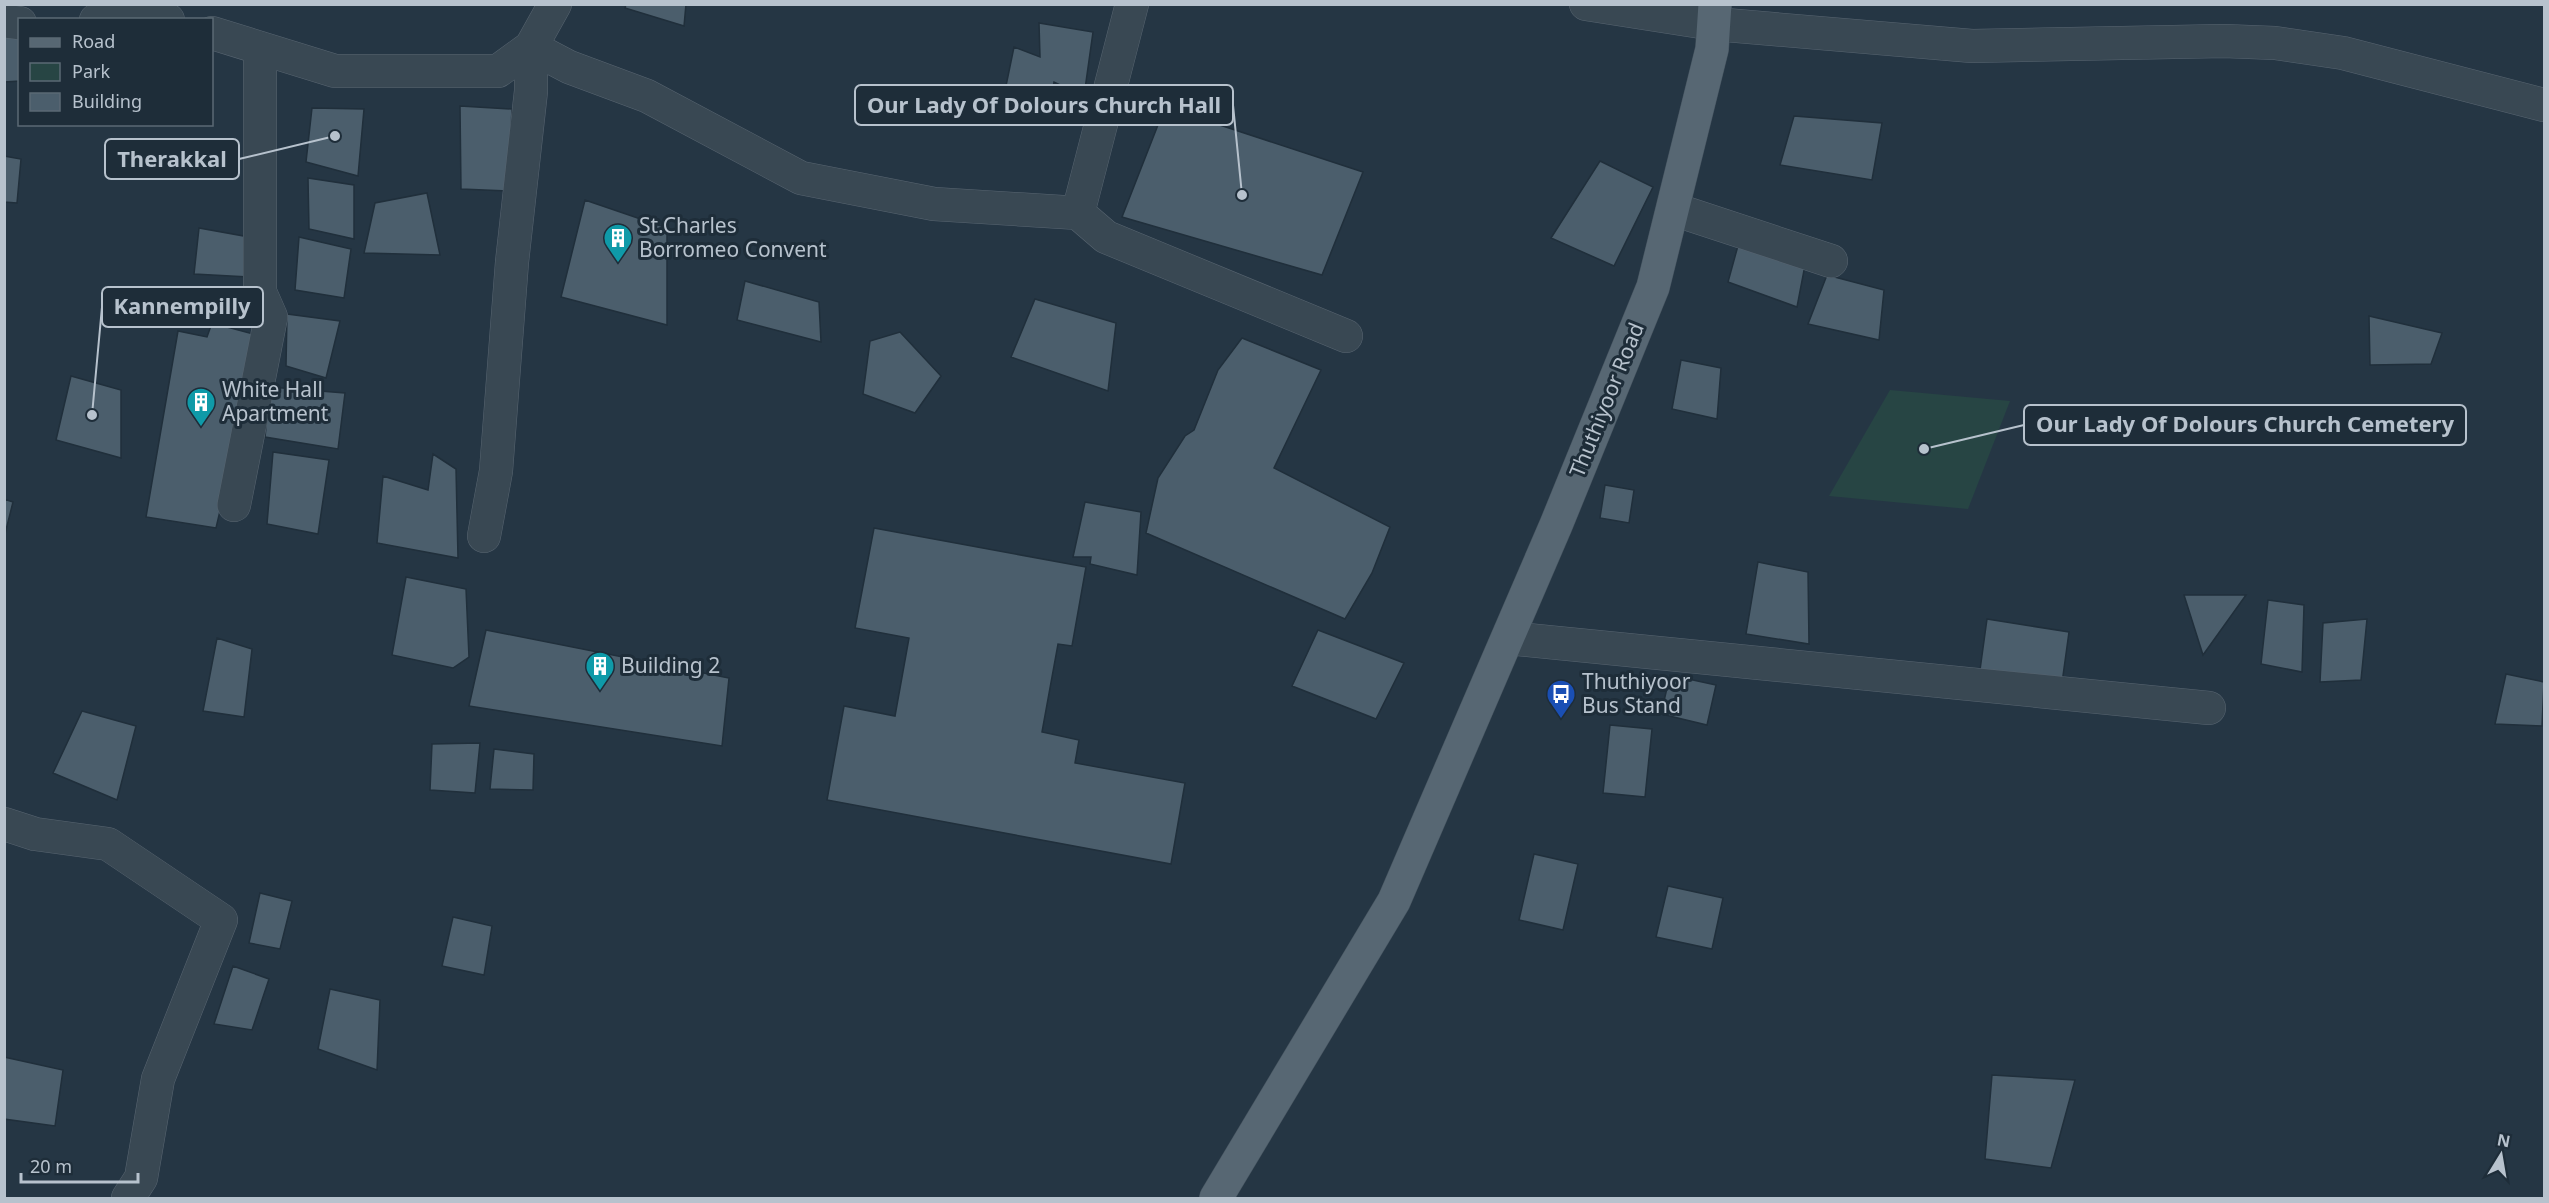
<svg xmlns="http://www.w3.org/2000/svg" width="2549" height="1203" font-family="'Noto Sans',sans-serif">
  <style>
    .green { fill: #274544 }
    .building { fill: #4b5e6c; stroke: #202f3b; stroke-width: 1.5 }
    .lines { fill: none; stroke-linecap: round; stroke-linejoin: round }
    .minor-casing { stroke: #586571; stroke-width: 34 }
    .major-casing { stroke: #43515d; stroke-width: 34 }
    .minor { stroke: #394853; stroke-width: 33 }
    .major { stroke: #576773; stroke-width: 33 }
    .labels { text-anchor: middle; stroke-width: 6; stroke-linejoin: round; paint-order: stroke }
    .poi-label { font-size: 21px; fill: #b7c2cd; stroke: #1e2d39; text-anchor: start }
    .street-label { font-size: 21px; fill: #b7c2cd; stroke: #1e2d39 }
    .leader { fill: none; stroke: #b7c2cd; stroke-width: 2 }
    .callout-dot { fill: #b7c2cd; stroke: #1e2d39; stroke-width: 2 }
    .callout { fill: #1e2d39; stroke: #b7c2cd; stroke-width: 2 }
    .callout-label { font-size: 22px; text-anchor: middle; font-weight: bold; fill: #b7c2cd }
  </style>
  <rect width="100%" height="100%" fill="#253644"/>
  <path class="green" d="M1890,390L2010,401L1968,509L1829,496Z"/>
  <path class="building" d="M626,4H686L684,26L625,8Z
    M1039,23L1093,32L1084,96L1054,82L1048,112L1001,110L1014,47L1040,57Z
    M4,36L20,37V81L4,82Z
    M460,106L512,109L508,191L461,189Z
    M1165,107L1363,172L1322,275L1122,217Z
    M312,108L364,109L358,176L306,162Z
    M1794,116L1882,123L1872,180L1780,165Z
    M4,156L21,159L17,203L4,202Z
    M1600,161L1653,187L1614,266L1551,238Z
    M308,178L354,185V239L309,229Z
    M427,193L440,255L364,253L375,203Z
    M585,200L667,228V325L561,297Z
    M199,228L249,237V277L194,274Z
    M299,237L351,249L344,298L295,290Z
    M1739,242L1806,260L1797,307L1728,282Z
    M1827,275L1884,290L1879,340L1808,324Z
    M745,281L819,302L821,342L737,320Z
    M1035,299L1116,323L1108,391L1011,357Z
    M287,314L340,321L326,378L286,366Z
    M2369,316L2442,333L2431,364L2370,365Z
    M212,323L261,336L216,528L146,517L178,331L207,337Z
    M900,332L941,376L915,413L863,394L870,341Z
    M1242,338L1321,370L1274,468L1390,527L1372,573L1345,619L1146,533L1158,478L1185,436L1194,430L1218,370Z
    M1681,360L1721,368L1717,419L1672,409Z
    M71,376L121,390V458L56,440Z
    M270,387L345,393L338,449L265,437Z
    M273,452L329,460L318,534L267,524Z
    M433,454L456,469L458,558L377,543L383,476L428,490Z
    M1605,485L1634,490L1629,523L1600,518Z
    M4,499L13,502L4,538Z
    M1085,502L1141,512L1137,575L1090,564L1091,557H1073Z
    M874,528L1086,567L1072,646L1058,644L1042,732L1079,740L1075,763L1185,783L1171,864L827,800L844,706L895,716L909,638L855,628Z
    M1758,562L1808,572L1809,644L1746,634Z
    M406,577L466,589L469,657L453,668L392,655Z
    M2184,595H2246L2203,655Z
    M2268,600L2304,605L2302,672L2261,664Z
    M1987,619L2069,632L2062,683L1980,670Z
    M2367,619L2361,680L2320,682L2323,623Z
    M486,630L729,678L722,746L469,706Z
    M1318,630L1404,663L1376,719L1292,686Z
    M217,638L252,649L244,717L203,711Z
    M2506,674L2544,682L2542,726L2495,724Z
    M1670,675L1716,685L1707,725L1661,714Z
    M82,711L136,726L117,800L53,773Z
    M1610,725L1652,729L1645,797L1603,793Z
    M480,743L475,793L430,790L432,744Z
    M494,749L534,754L533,790L490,789Z
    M1534,854L1578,864L1563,930L1519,920Z
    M1668,886L1723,898L1712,949L1656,937Z
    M260,893L292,901L280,949L249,943Z
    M453,917L492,926L484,975L442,966Z
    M233,966L269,979L252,1030L214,1024Z
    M330,989L380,1000L377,1070L318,1049Z
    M4,1057L63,1070L55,1126L4,1119Z
    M1992,1075L2075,1080L2051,1168L1985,1159Z"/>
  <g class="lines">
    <g class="minor-casing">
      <path id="minor" d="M1586,4L1714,24L1972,46L2224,41L2275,43L2343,53L2544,105
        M96,20L149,14L168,20
        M4,21L20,23
        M212,33L335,71H498L531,47L555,4
        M1673,209L1831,261
        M1078,213L1132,4
        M234,505L271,317L260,292V48
        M484,536L496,471L512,262L531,91V47L569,67L647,96L801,178L934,204L1078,213L1106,237L1346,336
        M1508,638L2209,708
        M4,824L35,834L108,844L221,920L158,1079L141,1178L128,1198"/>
    </g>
    <g class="major-casing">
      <path id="major" d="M1216,1198L1394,901L1556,525L1653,287L1712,49L1715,4"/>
    </g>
    <use href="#minor" class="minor"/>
    <use href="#major" class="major"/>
  </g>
  <defs>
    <g id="building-pin" transform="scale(1.5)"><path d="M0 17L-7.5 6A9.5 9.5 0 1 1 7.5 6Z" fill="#0f9aa8" stroke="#1e2d39"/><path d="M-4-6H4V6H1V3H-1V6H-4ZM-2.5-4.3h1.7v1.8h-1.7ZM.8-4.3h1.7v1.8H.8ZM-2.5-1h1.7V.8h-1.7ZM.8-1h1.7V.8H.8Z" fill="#fff"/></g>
    <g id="bus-pin" transform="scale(1.5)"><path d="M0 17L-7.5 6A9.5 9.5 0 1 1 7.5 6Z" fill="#1a4fb4" stroke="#1e2d39"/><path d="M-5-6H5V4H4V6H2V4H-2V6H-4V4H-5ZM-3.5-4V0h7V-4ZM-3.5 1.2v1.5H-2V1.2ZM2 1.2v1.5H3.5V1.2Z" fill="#fff"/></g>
  </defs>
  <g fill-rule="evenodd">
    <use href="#building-pin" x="618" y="238"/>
    <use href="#building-pin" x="201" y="402"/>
    <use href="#building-pin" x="600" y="666"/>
    <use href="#bus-pin" x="1561" y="694"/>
  </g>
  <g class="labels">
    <g class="poi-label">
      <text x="639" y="233">St.Charles<tspan x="639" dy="24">Borromeo Convent</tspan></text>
      <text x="222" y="397">White Hall<tspan x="222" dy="24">Apartment</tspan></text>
      <text x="621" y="673">Building 2</text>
      <text x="1582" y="689">Thuthiyoor<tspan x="1582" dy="24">Bus Stand</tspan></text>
    </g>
    <g class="street-label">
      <text transform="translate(1607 400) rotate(-68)" y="7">Thuthiyoor Road</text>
    </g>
  </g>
  <path class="leader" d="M1242 195L1233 105M335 136L239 159M92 415L102 307M1924 449L2024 425"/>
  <g class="callout-dot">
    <circle cx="1242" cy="195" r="6"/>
    <circle cx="335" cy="136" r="6"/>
    <circle cx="92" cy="415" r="6"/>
    <circle cx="1924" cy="449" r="6"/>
  </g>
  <g class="callout">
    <rect x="855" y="85" width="378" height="40" rx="6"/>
    <rect x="105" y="139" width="134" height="40" rx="6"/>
    <rect x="102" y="287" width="161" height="40" rx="6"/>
    <rect x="2024" y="405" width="442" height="40" rx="6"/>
  </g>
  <g class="callout-label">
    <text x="1044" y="113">Our Lady Of Dolours Church Hall</text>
    <text x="172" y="167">Therakkal</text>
    <text x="182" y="314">Kannempilly</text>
    <text x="2245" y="432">Our Lady Of Dolours Church Cemetery</text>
  </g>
  <rect width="2549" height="1203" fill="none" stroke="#b7c2cd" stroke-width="12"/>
  <rect x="18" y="18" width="195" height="108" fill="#1e2d39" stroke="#5b6974" stroke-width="1.5"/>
  <rect x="30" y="38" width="30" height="9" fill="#576773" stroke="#5b6974" stroke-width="1.5"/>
  <text x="72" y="48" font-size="18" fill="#b7c2cd">Road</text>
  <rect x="30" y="63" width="30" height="18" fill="#274544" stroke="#5b6974" stroke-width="1.5"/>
  <text x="72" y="78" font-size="18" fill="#b7c2cd">Park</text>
  <rect x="30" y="93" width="30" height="18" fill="#4b5e6c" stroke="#5b6974" stroke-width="1.5"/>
  <text x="72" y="108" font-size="18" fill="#b7c2cd">Building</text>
  <g transform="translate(2501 1155) rotate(11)" stroke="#1e2d39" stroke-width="4.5" paint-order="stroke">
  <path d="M0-4.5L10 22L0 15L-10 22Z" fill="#b7c2cd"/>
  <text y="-9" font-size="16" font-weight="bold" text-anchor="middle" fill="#b7c2cd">N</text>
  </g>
  <path d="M21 1173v9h117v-9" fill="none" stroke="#b7c2cd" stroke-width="3"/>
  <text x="30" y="1173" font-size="18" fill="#b7c2cd" stroke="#1e2d39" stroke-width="4.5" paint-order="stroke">20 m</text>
</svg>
